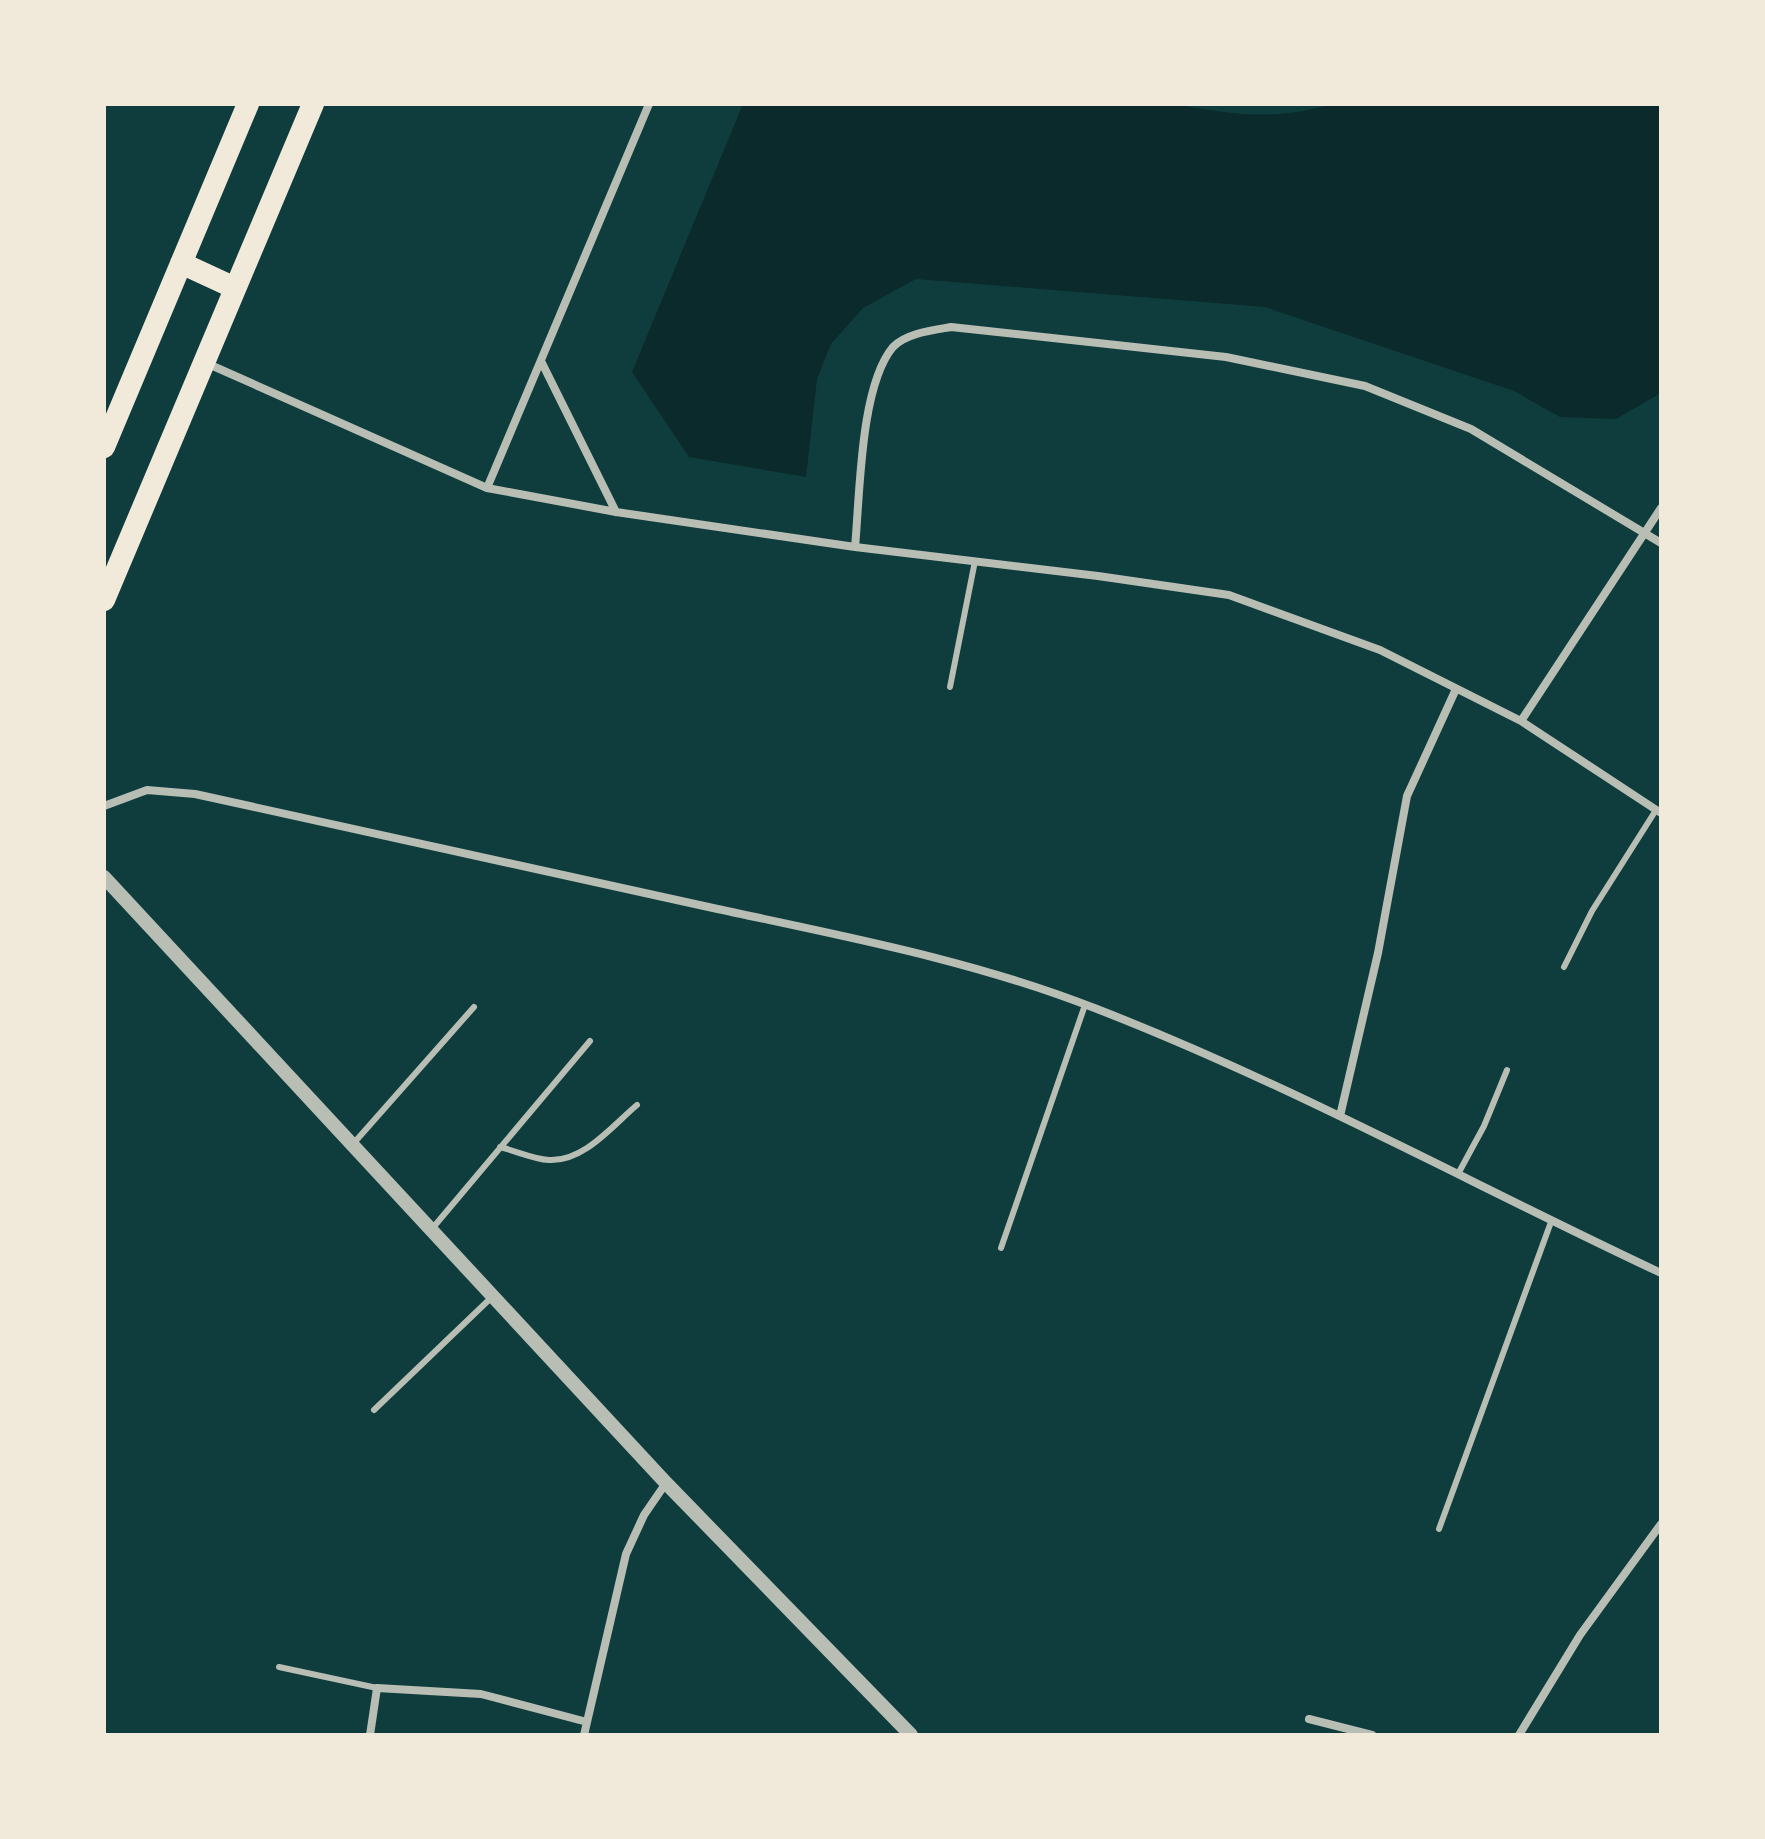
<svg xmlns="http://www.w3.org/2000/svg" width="1765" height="1839" font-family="'Open Sans',sans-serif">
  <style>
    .water { fill: #0a2a2b }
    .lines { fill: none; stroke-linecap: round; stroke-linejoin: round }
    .service { stroke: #b8beb3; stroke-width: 6 }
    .minor { stroke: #b8beb3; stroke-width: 8 }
    .tertiary { stroke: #b8beb3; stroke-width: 14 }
    .trunk { stroke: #f1e9da; stroke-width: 22 }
  </style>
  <rect width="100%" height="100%" fill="#0f3d3e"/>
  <path class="water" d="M743,104H1174C1235,115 1273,121 1333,104H1661V393L1616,419L1560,417L1514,391L1265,307L916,279L863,308L831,344L817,379L806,477L689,457L632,372Z"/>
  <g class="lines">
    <path class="service" d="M950,687L975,561
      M1564,967L1592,911L1656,810
      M353,1144L474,1007
      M500,1147C516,1151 533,1159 549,1160C584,1162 613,1125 637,1105
      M1458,1174L1484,1126L1507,1070
      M431,1230L590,1041
      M1001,1248L1085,1005
      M374,1410L493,1296
      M1439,1529L1551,1222
      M279,1667L377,1688"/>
    <path class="minor" d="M541,361L616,512
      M206,363L487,488L616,512L855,547L1098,576L1229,595L1380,650L1521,721L1661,813
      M487,488L649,104
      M855,547C860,495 860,386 893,347C906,333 934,330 951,327L1226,357L1365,386L1471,429L1661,543
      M1521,721L1661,508
      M104,806L147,790L195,794C367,832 540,870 713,908C842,936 973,960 1097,1009C1290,1084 1473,1185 1661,1273
      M1340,1116L1378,953L1407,796L1456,689
      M1309,1719L1372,1735
      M370,1735L377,1688L481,1694L587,1722
      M584,1735L626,1554L644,1515L666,1483
      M1519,1735L1580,1635L1661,1524"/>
    <path class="tertiary" d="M104,877L666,1483L911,1735"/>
    <path class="trunk" d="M181,263L235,288
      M104,447L248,104
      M104,600L313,104"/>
  </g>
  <rect width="1765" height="1839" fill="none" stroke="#f1e9da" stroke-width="212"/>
</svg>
